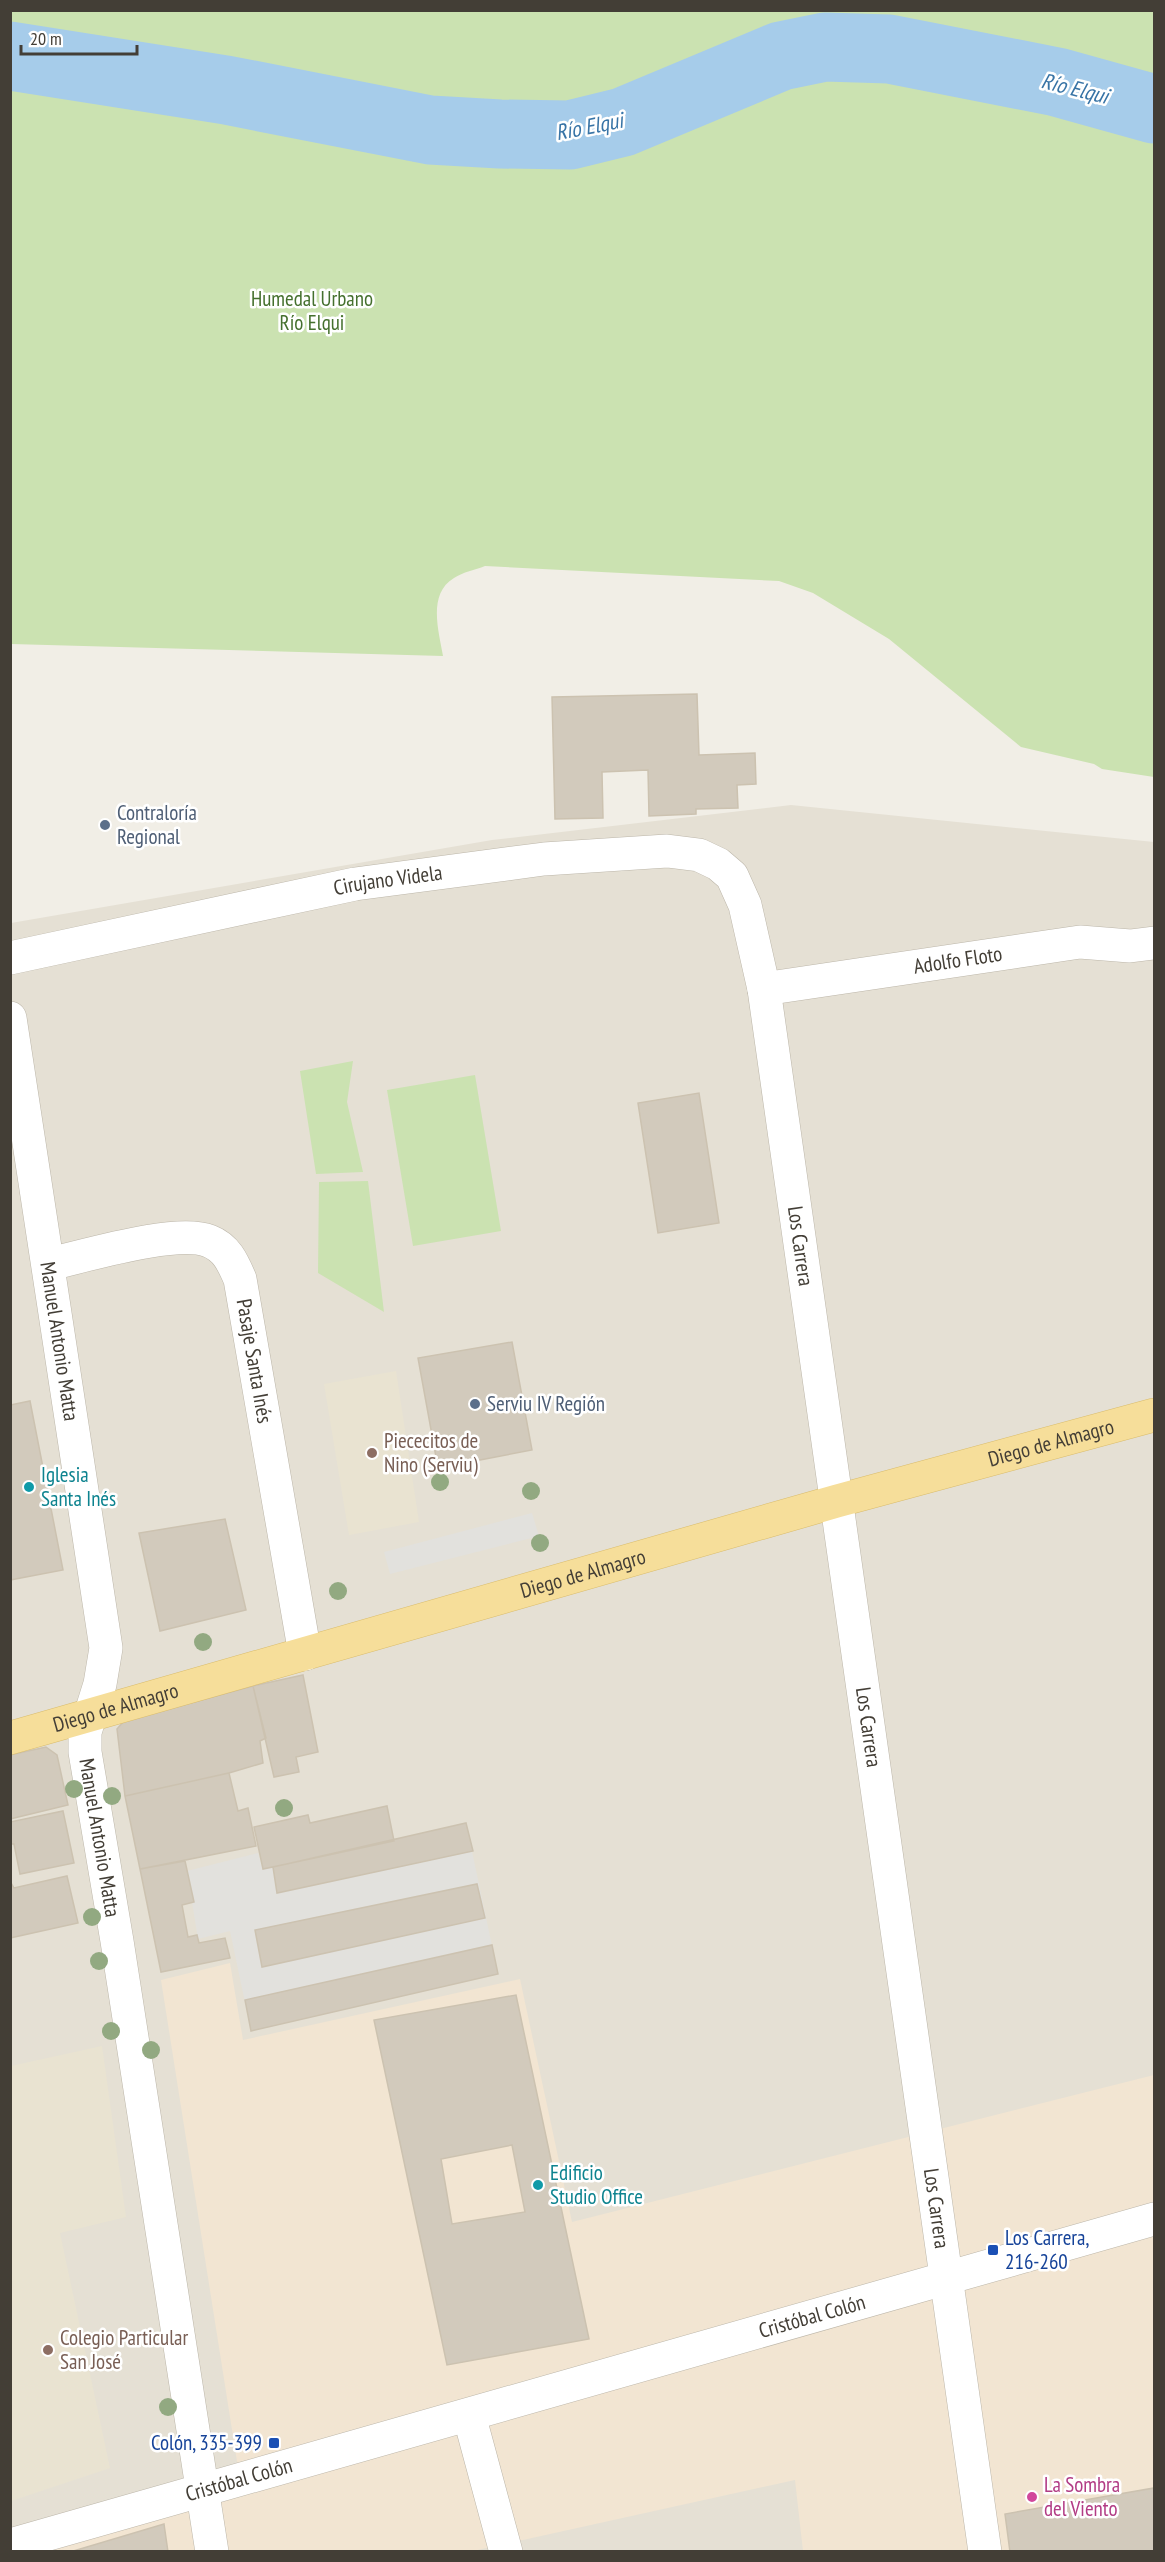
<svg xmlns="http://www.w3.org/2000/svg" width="1165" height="2562" font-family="'PT Sans Narrow',sans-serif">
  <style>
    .residential { fill: #e5e0d4 }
    .commercial { fill: #f2e5d2 }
    .education { fill: #e9e3d1 }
    .green { fill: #cbe2b1 }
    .parking { fill: #e2e1dd }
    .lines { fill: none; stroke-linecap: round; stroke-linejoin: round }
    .river { stroke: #a6ccea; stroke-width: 69 }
    .building { fill: #d2cabc; stroke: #ccc2b0; stroke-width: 1.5; fill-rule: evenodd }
    .minor-casing { stroke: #bcb6a9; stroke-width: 34 }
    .major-casing { stroke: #d9bc6c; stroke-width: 34 }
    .minor { stroke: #fff; stroke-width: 33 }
    .major { stroke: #f6de9a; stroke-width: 33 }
    .tree { fill: #92a981 }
    .service-dot { fill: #5c6f8a; stroke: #fff; stroke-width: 2 }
    .education-dot { fill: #8d6e63; stroke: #fff; stroke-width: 2 }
    .culture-dot { fill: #0f9aa8; stroke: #fff; stroke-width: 2 }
    .transit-dot { fill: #1a4fb4; stroke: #fff; stroke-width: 2 }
    .hotel-dot { fill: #d1479c; stroke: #fff; stroke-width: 2 }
    .labels { text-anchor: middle; stroke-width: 5; stroke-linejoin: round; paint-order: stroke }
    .park-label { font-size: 21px; fill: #45702e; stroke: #fff }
    .service-label { font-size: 21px; fill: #4e5e75; stroke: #fff; text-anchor: start }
    .street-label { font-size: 21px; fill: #433e36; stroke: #fff }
    .education-label { font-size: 21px; fill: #785e54; stroke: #fff; text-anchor: start }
    .culture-label { font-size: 21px; fill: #0d838f; stroke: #fff; text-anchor: start }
    .transit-label { font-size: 21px; fill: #164399; stroke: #fff; text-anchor: start }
    .hotel-label { font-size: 21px; fill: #b23c85; stroke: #fff; text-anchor: start }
    .water-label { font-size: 22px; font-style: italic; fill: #3874a6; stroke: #fff }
  </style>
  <rect width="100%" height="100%" fill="#f1eee6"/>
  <path class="residential" d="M791,805L1154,842V2551L11,2552V923L492,840Z"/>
  <path class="commercial" d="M230,1963L243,2040L520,1979L572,2222L1154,2075V2551H803L795,2480L473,2551L11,2552L242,2493L161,1980Z"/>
  <path class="education" d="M396,1371L419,1522L349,1535L324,1384Z
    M102,2046L126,2217L60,2233L110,2468L11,2501V2066Z"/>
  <path class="green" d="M11,10L1154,11V777L1102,769L1094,764L1021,747L889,639L813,593L779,581L485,566C475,570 463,572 454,578C427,594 439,632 443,656L11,644Z
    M353,1061L347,1102L363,1172L316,1174L300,1071Z
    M475,1075L501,1231L413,1246L387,1090Z
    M368,1181L384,1312L318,1273L319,1182Z"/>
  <path class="parking" d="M532,1513L539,1536L390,1574L384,1552Z
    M466,1823L498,1974L251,2031L230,1931L198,1939L187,1871L258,1853L263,1869Z"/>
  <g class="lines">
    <path class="river" d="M10,56L226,90L430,130L500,134L570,135L623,122L781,56L825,47L889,49L1057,82L1154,109"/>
  </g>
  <path class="building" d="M697,694L699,755L755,753L756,784L737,785L738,808L696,809V814L649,816L648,770L602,772L603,818L555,819L552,697Z
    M699,1093L719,1223L658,1233L638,1103Z
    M512,1342L532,1450L438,1468L418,1358Z
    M30,1401L63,1570L10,1580V1405Z
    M225,1519L246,1610L160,1631L139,1533Z
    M303,1675L318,1752L296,1757L299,1772L274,1777L253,1686Z
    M253,1686L266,1738L260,1741L263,1763L229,1773L125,1796L117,1729L124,1721Z
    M46,1747L57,1755L68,1805L10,1819V1755Z
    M229,1773L238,1811L248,1808L256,1846L140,1869L125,1796Z
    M387,1806L394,1841L263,1869L254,1827L308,1815L310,1823Z
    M63,1811L74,1863L20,1874L14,1844H10V1822Z
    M466,1823L473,1851L277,1893L273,1867Z
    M185,1861L194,1902L182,1905L188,1937L197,1935L199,1943L225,1938L230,1958L161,1972L140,1869Z
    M67,1876L78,1923L10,1938V1881L14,1888Z
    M477,1884L485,1918L262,1967L255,1930Z
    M492,1945L498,1974L251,2031L245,2000Z
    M516,1995L589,2339L447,2365L374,2020ZM512,2145L525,2212L452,2224L441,2159Z
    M1154,2488V2552H1010L1005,2514Z
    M164,2524L168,2552H70Z"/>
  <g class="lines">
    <g class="minor-casing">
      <g id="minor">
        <path id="s1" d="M10,958L355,884L544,859L667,851L699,855L718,864L732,876L745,905L764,989L985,2552"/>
        <path id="s2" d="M764,989L1080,942L1130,946L1154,943"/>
        <path id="s3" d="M10,1018L106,1648L100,1684L85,1732V1752L117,1941L212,2552"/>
        <path id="s4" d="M49,1264C85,1256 177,1228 209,1241C227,1248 233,1263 240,1279L305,1654"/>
        <path d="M469,2415L506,2552"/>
        <path id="s5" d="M10,2545L1154,2219"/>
      </g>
    </g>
    <g class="major-casing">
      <g id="major">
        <path id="s6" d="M10,1738L837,1501L1154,1415"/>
      </g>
    </g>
    <use href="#minor" class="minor"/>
    <use href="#major" class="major"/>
  </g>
  <g class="tree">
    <circle cx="440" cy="1482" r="9"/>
    <circle cx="531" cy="1491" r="9"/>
    <circle cx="540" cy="1543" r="9"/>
    <circle cx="338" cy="1591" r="9"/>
    <circle cx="203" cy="1642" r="9"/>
    <circle cx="74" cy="1789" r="9"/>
    <circle cx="112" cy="1796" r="9"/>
    <circle cx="284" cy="1808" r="9"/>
    <circle cx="92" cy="1917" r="9"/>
    <circle cx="99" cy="1961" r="9"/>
    <circle cx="111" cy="2031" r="9"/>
    <circle cx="151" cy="2050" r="9"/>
    <circle cx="168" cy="2407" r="9"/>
  </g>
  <g class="service-dot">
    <circle cx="105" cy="825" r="6"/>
    <circle cx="475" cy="1404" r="6"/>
  </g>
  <g class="education-dot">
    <circle cx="372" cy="1453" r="6"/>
    <circle cx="48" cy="2350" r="6"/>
  </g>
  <g class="culture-dot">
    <circle cx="29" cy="1487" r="6"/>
    <circle cx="538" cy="2185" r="6"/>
  </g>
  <g class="transit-dot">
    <rect x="987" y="2244" width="12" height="12" rx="3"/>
    <rect x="268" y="2437" width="12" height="12" rx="3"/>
  </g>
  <circle class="hotel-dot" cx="1032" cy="2497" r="6"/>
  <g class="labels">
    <g class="park-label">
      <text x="312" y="306">Humedal Urbano<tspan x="312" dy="24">Río Elqui</tspan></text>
    </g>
    <g class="service-label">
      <text x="117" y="820">Contraloría<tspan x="117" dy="24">Regional</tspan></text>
      <text x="487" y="1411">Serviu IV Región</text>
    </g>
    <g class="street-label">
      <text dy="7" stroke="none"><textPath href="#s1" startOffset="386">Cirujano Videla</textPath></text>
      <text dy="7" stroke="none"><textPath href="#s2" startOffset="196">Adolfo Floto</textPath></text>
      <text dy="7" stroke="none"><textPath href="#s1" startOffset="1116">Los Carrera</textPath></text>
      <text dy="7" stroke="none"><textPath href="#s3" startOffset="327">Manuel Antonio Matta</textPath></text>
      <text dy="7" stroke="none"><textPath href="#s4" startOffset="297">Pasaje Santa Inés</textPath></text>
      <text dy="7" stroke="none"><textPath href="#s6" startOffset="1082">Diego de Almagro</textPath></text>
      <text dy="7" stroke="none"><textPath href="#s6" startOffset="596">Diego de Almagro</textPath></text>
      <text dy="7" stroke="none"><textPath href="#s6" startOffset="110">Diego de Almagro</textPath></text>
      <text dy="7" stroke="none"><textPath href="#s1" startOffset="1602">Los Carrera</textPath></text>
      <text dy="7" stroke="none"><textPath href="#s3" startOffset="831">Manuel Antonio Matta</textPath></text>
      <text dy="7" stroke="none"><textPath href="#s1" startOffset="2088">Los Carrera</textPath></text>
      <text dy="7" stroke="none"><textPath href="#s5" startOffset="834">Cristóbal Colón</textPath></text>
      <text dy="7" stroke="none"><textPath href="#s5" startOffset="238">Cristóbal Colón</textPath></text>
    </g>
    <g class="education-label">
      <text x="384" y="1448">Piececitos de<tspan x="384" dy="24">Nino (Serviu)</tspan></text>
      <text x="60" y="2345">Colegio Particular<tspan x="60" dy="24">San José</tspan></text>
    </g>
    <g class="culture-label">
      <text x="41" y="1482">Iglesia<tspan x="41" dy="24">Santa Inés</tspan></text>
      <text x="550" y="2180">Edificio<tspan x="550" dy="24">Studio Office</tspan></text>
    </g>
    <g class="transit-label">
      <text x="1005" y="2245">Los Carrera,<tspan x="1005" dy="24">216-260</tspan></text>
      <text x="262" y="2450" text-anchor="end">Colón, 335-399</text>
    </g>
    <g class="hotel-label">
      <text x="1044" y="2492">La Sombra<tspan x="1044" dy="24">del Viento</tspan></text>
    </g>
    <g class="water-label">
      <text transform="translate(1075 88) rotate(14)" y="8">Río Elqui</text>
      <text transform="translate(589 126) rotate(-11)" y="8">Río Elqui</text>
    </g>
  </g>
  <rect width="1165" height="2562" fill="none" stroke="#433e36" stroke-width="24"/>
  <path d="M21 45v9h116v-9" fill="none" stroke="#433e36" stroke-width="3"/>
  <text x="30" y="45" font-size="18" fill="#433e36" stroke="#ffffff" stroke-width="4.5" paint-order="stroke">20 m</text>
</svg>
